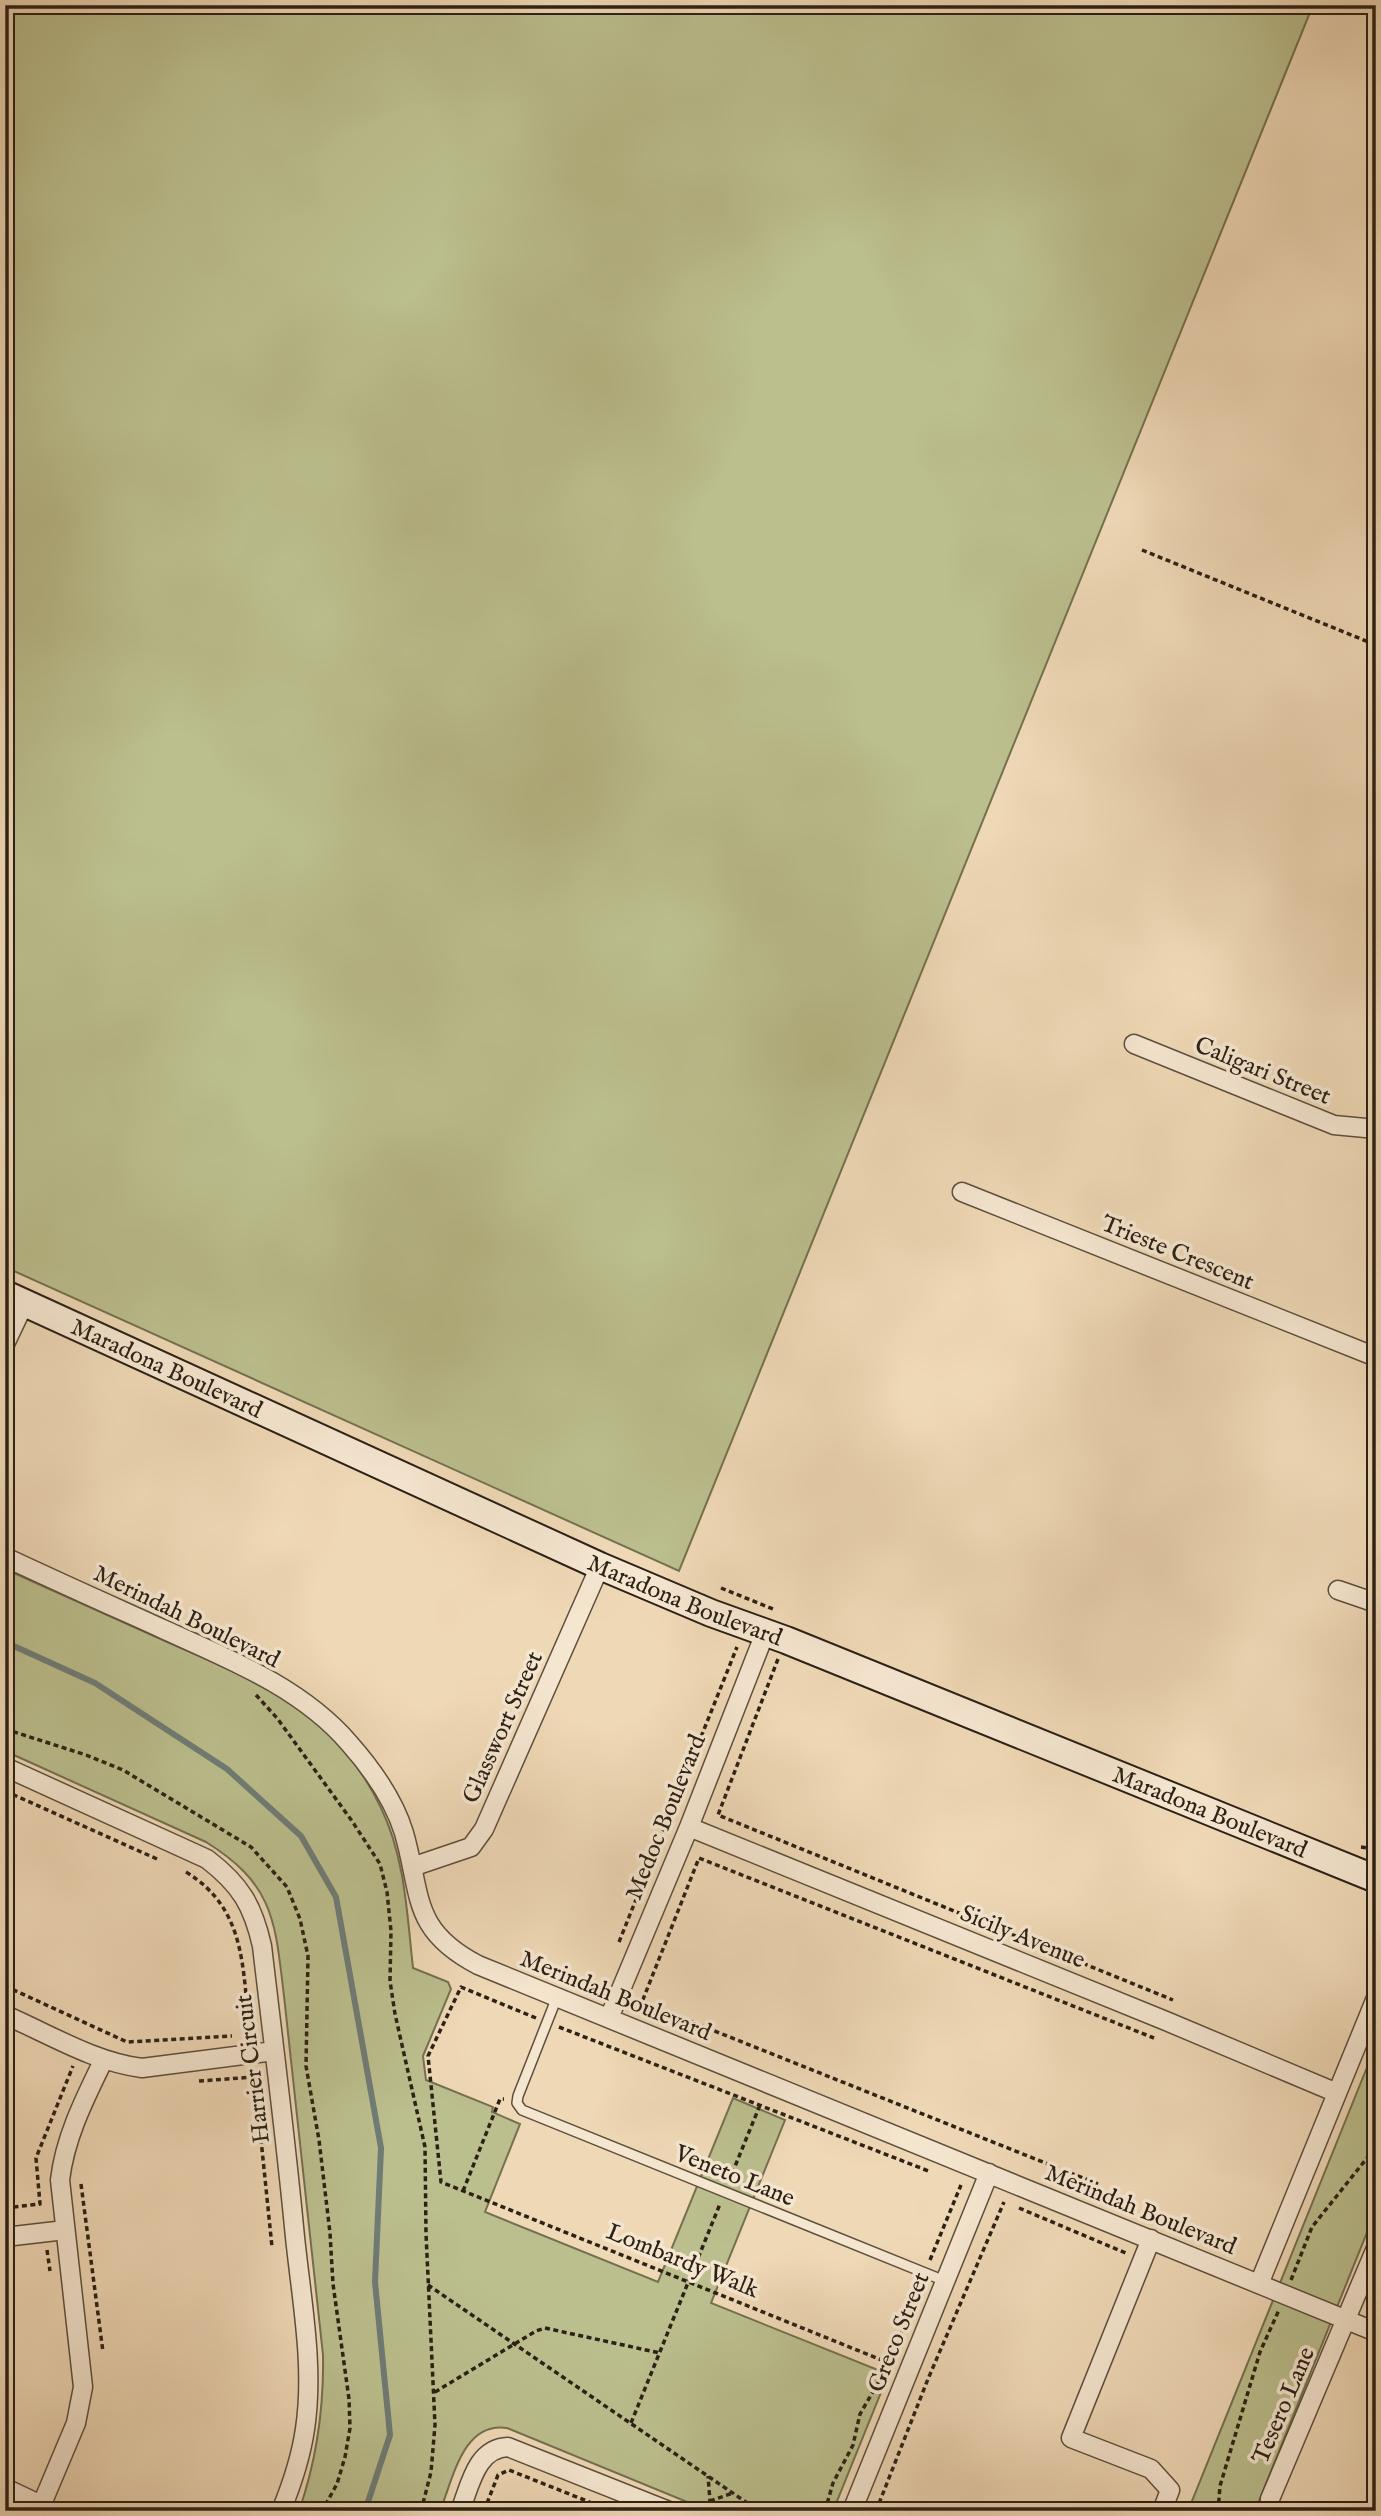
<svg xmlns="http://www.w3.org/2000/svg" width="1381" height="2516" font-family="'IM FELL English',serif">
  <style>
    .green { fill: #bbbe8d; stroke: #747051; stroke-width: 2 }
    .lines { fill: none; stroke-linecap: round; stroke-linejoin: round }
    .stream { stroke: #6f7c76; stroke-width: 6 }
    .lane-casing { stroke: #5d4f3d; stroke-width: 12 }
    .street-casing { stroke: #5d4f3d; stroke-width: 21 }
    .secondary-casing { stroke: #2c2115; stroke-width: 30 }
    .path { stroke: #2c2115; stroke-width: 3.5; stroke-dasharray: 5 3.5; stroke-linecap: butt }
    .lane { stroke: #f5e6d0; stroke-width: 9 }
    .street { stroke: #f5e6d0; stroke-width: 18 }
    .secondary { stroke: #f5e6d0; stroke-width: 26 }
    .labels { text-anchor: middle; stroke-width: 7; stroke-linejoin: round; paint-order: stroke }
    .street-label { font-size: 24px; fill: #2c2115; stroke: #f5e6d0 }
  </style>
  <rect width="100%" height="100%" fill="#efd8b6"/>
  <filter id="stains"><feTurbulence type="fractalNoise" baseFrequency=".00286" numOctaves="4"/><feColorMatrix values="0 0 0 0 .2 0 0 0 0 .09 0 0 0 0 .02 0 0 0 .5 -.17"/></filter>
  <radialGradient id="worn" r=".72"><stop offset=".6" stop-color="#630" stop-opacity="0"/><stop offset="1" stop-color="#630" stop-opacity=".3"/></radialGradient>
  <path class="green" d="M5,5H1313L679,1571L5,1267Z
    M5,1569C58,1593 112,1617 165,1641C257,1682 335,1710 381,1808C405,1857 407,1914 413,1968L448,1982L451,1989L423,2056L426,2080L493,2107L492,2112L520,2124L485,2212L658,2282L733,2098L785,2120L711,2303L883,2372L886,2380L833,2511H709L507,2428C463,2421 453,2479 440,2511H299C317,2459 324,2410 323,2355L284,1996C275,1922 275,1885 206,1842L5,1751Z
    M1376,2045V2210L1255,2511H1188Z"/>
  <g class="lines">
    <path class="stream" d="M5,1642L95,1683L227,1769L301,1836L336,1897L381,2148L375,2282L390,2435L365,2511"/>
    <g class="lane-casing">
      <path id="lane" d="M557,1997L518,2096L517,2103L522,2110L945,2281"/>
    </g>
    <g class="street-casing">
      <path id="street" d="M1134,1044L1334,1125L1376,1129
        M962,1192L1376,1357
        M5,1344L25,1302
        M5,1557C58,1582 112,1606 165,1630C229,1659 302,1688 349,1743C372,1769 394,1800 404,1833C422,1896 411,1930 478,1965L1376,2332
        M1338,1590L1376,1603
        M5,1767L207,1859C241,1885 253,1906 262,1946C273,2040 285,2133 294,2227C300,2293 315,2363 305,2429C301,2457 292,2484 281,2511
        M689,1827L1166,2021L1337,2093
        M412,1867L471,1847L484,1829L600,1566
        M5,2015C49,2034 94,2062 142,2068L274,2051
        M609,2018L689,1827L765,1633
        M5,2237L65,2230
        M1151,2239L1071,2438L1151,2469L1170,2490L1162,2511
        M1259,2284L1376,1998
        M5,2488L41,2505
        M39,2511L76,2423L83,2387L60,2180C65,2137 85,2098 104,2059
        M460,2511C470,2486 476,2448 508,2447L669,2511
        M852,2511L989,2173
        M1269,2511L1270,2499L1376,2248"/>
    </g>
    <g class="secondary-casing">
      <g id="secondary">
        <path id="s1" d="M5,1294L600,1566L711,1613L786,1640L1376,1879"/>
      </g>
    </g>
    <path class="path" d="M1142,550L1376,645
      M721,1588L773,1609
      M778,1659L718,1815L1173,2000
      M256,1695L277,1718L352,1821L380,1864L387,1892L391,1931L390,1981L395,2014L425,2147L426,2234L435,2425L431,2472L421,2511
      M5,1729L86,1755L123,1770L251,1847L287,1887L300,1919L308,1956L306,2066L319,2140L330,2233L333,2284L349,2399L350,2428L345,2457L337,2484L322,2511
      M5,1791L157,1859
      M1361,1847L1376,1849
      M186,1872C248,1910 242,1971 250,2035
      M619,1942L737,1647
      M5,1986L127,2042L232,2036
      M536,2018L461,1987L428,2056L441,2182L894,2365
      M559,2027L931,2172
      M254,2071L272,2247
      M199,2081L254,2077
      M729,2181L760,2105
      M81,2184L103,2352
      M1098,2184L642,2002L699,1858L1154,2038
      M463,2191L500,2099H504
      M5,2208L40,2204L36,2158L73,2066
      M1019,2208L1128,2254
      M47,2250L50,2271
      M930,2260L961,2185
      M1291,2280L1312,2227L1371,2153L1376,2143
      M428,2285L759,2511
      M435,2392L536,2331L545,2328L660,2353
      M631,2423L720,2204
      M710,2501L733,2493
      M484,2511L498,2475L509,2470L612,2511
      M705,2511L710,2501L708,2476
      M825,2511L833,2483L853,2445L860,2414L888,2366L921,2284
      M876,2511L928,2379L1004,2202
      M1218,2511L1220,2486L1260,2352L1279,2310"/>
    <use href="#lane" class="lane"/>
    <use href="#street" class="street"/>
    <use href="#secondary" class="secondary"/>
  </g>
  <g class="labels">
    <g class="street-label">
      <text transform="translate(1263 1070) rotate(22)" y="8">Caligari Street</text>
      <text transform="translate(1178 1252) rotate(22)" y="8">Trieste Crescent</text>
      <text dy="8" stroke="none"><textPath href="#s1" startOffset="178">Maradona Boulevard</textPath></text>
      <text dy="8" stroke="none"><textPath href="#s1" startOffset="746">Maradona Boulevard</textPath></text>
      <text transform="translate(187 1616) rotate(26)" y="8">Merindah Boulevard</text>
      <text transform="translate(502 1727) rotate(-66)" y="8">Glasswort Street</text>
      <text dy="8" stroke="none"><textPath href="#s1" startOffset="1312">Maradona Boulevard</textPath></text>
      <text transform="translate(665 1817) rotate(-68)" y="8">Medoc Boulevard</text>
      <text transform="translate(1023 1936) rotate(22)" y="8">Sicily Avenue</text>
      <text transform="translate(616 1995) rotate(22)" y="8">Merindah Boulevard</text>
      <text transform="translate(252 2069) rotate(-97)" y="8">Harrier Circuit</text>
      <text transform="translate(735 2175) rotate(22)" y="8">Veneto Lane</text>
      <text transform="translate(1141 2209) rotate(22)" y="8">Merindah Boulevard</text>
      <text transform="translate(683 2260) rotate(22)" y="8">Lombardy Walk</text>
      <text transform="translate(898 2332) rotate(-68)" y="8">Greco Street</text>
      <text transform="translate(1283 2405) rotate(-67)" y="8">Tesero Lane</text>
    </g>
  </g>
  <rect width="1381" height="2516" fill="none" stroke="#efd8b6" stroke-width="28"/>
  <rect x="7" y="7" width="1367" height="2502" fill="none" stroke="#2c2115" stroke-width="3.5"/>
  <rect x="14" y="14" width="1353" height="2488" fill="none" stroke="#2c2115" stroke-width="2"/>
  <rect width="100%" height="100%" filter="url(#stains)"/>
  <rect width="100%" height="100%" fill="url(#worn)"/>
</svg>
